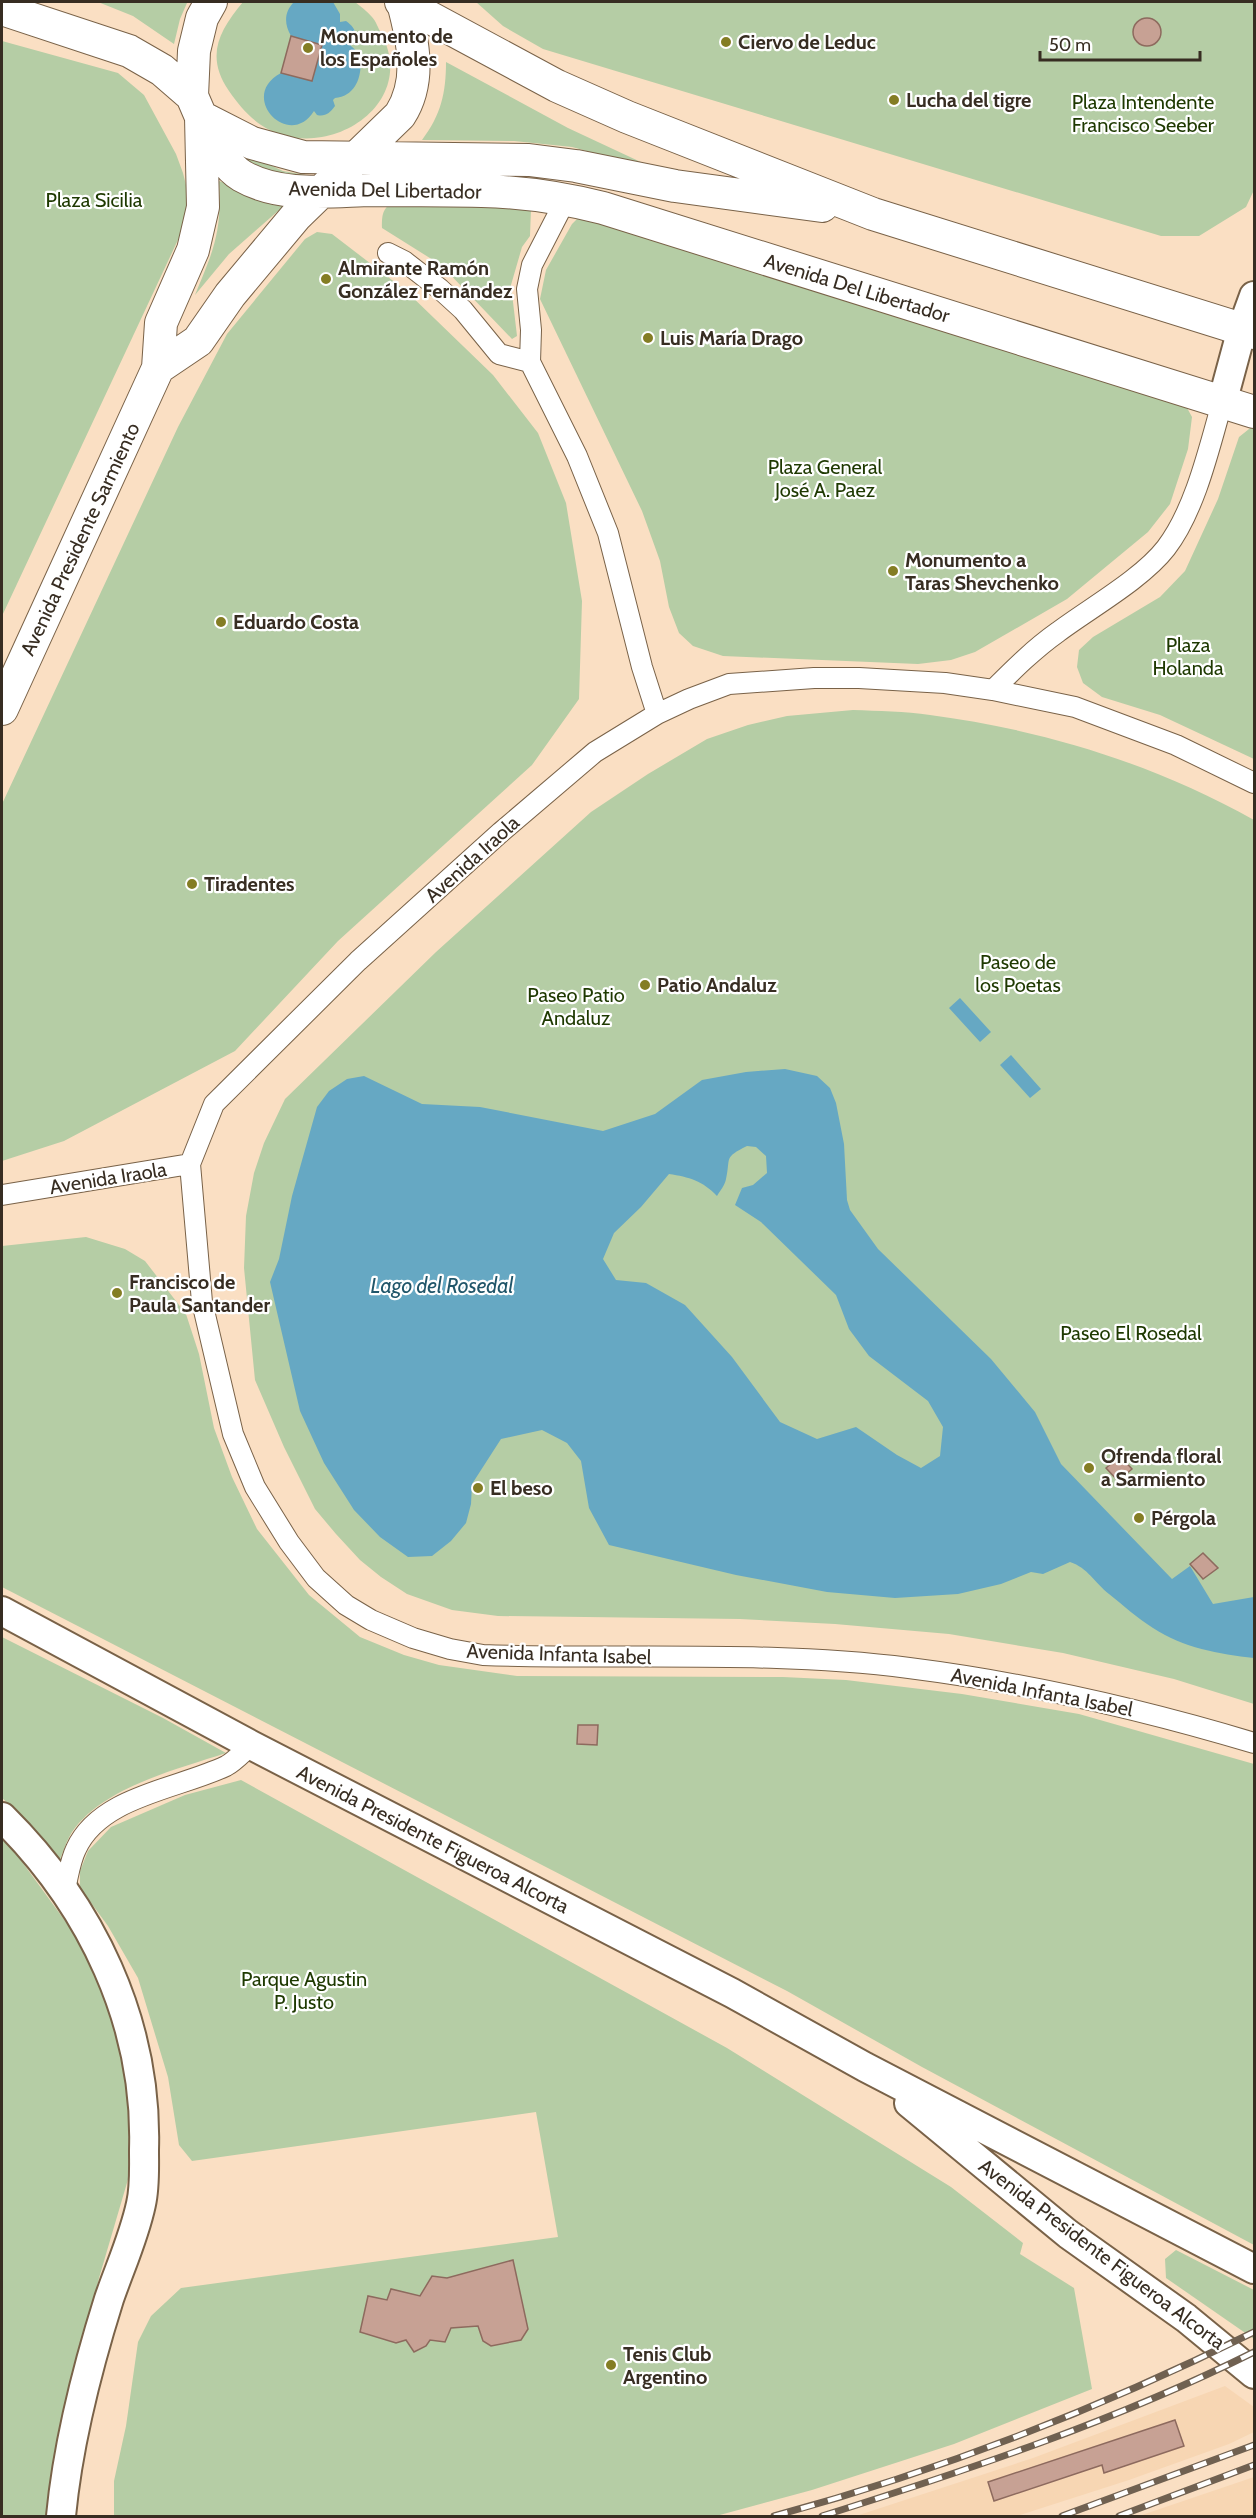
<svg xmlns="http://www.w3.org/2000/svg" width="1256" height="2518" font-family="Cabin,sans-serif">
  <style>
    .built { fill: #f7d6b3 }
    .green { fill: #b5cda5 }
    .water { fill: #66a8c3; fill-rule: evenodd }
    .building { fill: #c7a194; stroke: #8d6a5e; stroke-width: 1.5 }
    .lines { fill: none; stroke-linecap: round; stroke-linejoin: round }
    .street-casing { stroke: #796248; stroke-width: 22 }
    .secondary-casing { stroke: #796248; stroke-width: 32 }
    .primary-casing { stroke: #796248; stroke-width: 34 }
    .street { stroke: #fff; stroke-width: 20 }
    .secondary { stroke: #fff; stroke-width: 28 }
    .primary { stroke: #fff; stroke-width: 32 }
    .rail-casing { stroke: #706151; stroke-width: 7 }
    .rail { stroke: #fff; stroke-width: 4.5; stroke-dasharray: 14; stroke-linecap: butt }
    .poi-dot { fill: #847d24; stroke: #fff; stroke-width: 2 }
    .labels { text-anchor: middle; stroke-width: 4.5; stroke-linejoin: round; paint-order: stroke }
    .poi-label { font-size: 20px; font-weight: bold; fill: #372d22; stroke: #fff; text-anchor: start }
    .park-label { font-size: 20px; fill: #1e3901; stroke: #fff }
    .street-label { font-size: 20px; fill: #372d22; stroke: #fff }
    .water-label { font-size: 21px; font-style: italic; fill: #20566a; stroke: #fff }
  </style>
  <rect width="100%" height="100%" fill="#fadfc3"/>
  <path class="built" d="M1225,2386L1254,2407V2432L1229,2444L1129,2480L1017,2516H856L1033,2458Z
    M1254,2477V2516H1139Z"/>
  <path class="green" d="M98,2H177L187,3L180,19L174,44L133,16Z
    M243,2H355C360,6 367,11 372,17C376,21 378,28 381,33C421,107 322,166 261,125C248,116 238,104 229,91C205,56 219,31 243,2Z
    M476,2H1254V190L1246,207L1199,236H1161L543,49L503,26Z
    M2,41L118,73L144,95L176,154L183,173L188,193L184,227L2,616Z
    M446,62L568,128L660,171L572,147L514,141L422,140C441,115 446,93 446,62Z
    M244,153L283,171L306,175L304,181L282,177L241,160Z
    M219,181L286,204L229,254L195,295C214,249 222,232 219,181Z
    M395,201L531,209L530,236L522,247L511,285L517,336L512,339L441,265L382,228C382,215 382,208 395,201Z
    M581,215L1186,406L1192,417L1188,449L1170,504L1148,532L1067,599L975,652L951,660L918,664L723,656L693,646L679,633L669,607L660,561L642,511L540,299L546,270L572,224Z
    M317,232L332,234L405,290L493,375L538,433L566,503L582,601L579,699L532,765L338,941L235,1051L64,1141L2,1161V804L178,427L227,334L305,239Z
    M1254,425V759L1160,715L1102,697L1083,683L1077,667L1079,650L1093,637L1160,597L1185,571L1218,499L1239,437Z
    M853,710C878,711 905,711 930,715C1044,730 1154,764 1254,820V1704L1174,1679L1063,1653L949,1634L835,1624L740,1619L498,1616L452,1610L407,1594L381,1577L360,1560L336,1534L315,1509L284,1447L255,1380L244,1268L246,1216L254,1173L264,1143L285,1099L436,952L591,812L648,774L707,739L748,725L787,716Z
    M86,1237L125,1249L145,1261L186,1314L199,1354L214,1428L232,1477L257,1529L309,1595L360,1637L404,1655L439,1665L517,1676L783,1677L846,1680L962,1694L1079,1714L1254,1764V2245L922,2067L787,1991L2,1587V1246Z
    M2,1637L163,1718L226,1753C178,1769 103,1787 72,1832C67,1840 63,1852 59,1862L18,1812L2,1798Z
    M241,1780L727,2048L951,2187L1023,2243L1020,2254L1074,2288L1092,2389L954,2444L812,2490L716,2516H114V2481L126,2426L138,2342L151,2316L181,2288L558,2237L536,2112L192,2161L179,2145L168,2077L138,1978L108,1926L80,1888V1871L88,1851L111,1827L185,1795Z
    M2,1838L9,1844L71,1929L91,1961L108,1996L131,2087L129,2176L99,2278L63,2431L50,2516H2Z
    M1176,2250L1254,2290V2339L1166,2278L1165,2259Z"/>
  <path class="water" d="M294,2H333L340,14V22L346,21C353,26 357,31 355,40L350,42L351,46L360,54C363,74 357,96 335,98L333,100L335,106C330,113 325,117 317,115L314,111C289,151 237,96 281,73L312,81L322,46L291,36C284,24 284,12 294,2Z
    M960,998L991,1032L980,1042L949,1008Z
    M1011,1055L1041,1089L1030,1098L1000,1065Z
    M785,1069L817,1076L830,1088L836,1103L844,1144L847,1200L850,1210L878,1249L991,1359L1035,1412L1061,1464L1172,1579L1190,1566L1213,1604L1254,1597V1658C1219,1654 1183,1648 1153,1628C1137,1618 1123,1605 1109,1594C1094,1582 1088,1568 1070,1562L1043,1574L1031,1572L1001,1584L958,1594L895,1598L827,1592L736,1575L609,1545L589,1508L581,1461L567,1443L542,1430L501,1439L472,1484L471,1504L466,1523L451,1541L432,1556L408,1557L380,1537L354,1510L324,1463L300,1411L270,1282L279,1259L292,1196L317,1107L329,1091L347,1079L364,1076L422,1104L480,1107L603,1131L655,1114L702,1080L746,1072ZM747,1146L756,1147L766,1156L767,1173L753,1185L742,1188L735,1205L761,1222L836,1295L849,1329L869,1356L928,1401L943,1427L940,1456L921,1468L897,1455L856,1427L817,1439L780,1422L732,1357L685,1305L646,1283L616,1280L603,1259L614,1233L641,1207L669,1174C689,1177 703,1181 717,1196C720,1191 725,1185 726,1179C731,1157 723,1158 747,1146Z"/>
  <path class="building" d="M1133 32a14 14 0 1 1 28 0a14 14 0 1 1-28 0Z
    M291,36L322,45L312,81L281,73Z
    M1120,1456L1132,1469L1118,1481L1106,1468Z
    M1203,1553L1218,1568L1203,1579L1190,1564Z
    M578,1725H598L597,1745L577,1744Z
    M513,2260L528,2329L521,2340L491,2346L483,2341L478,2326L451,2328L445,2342L430,2340L426,2346L414,2352L406,2340L396,2343L360,2332L368,2296L387,2300L391,2289L420,2296L432,2276L447,2278Z
    M1175,2420L1184,2446L1104,2473L1102,2465L994,2501L988,2482Z"/>
  <g class="lines">
    <g class="street-casing">
      <path id="street" d="M388,253L404,261L440,289L463,310L499,354L530,362L577,456L608,533L642,667L657,714
        M530,362L531,330L527,289L532,265L566,199
        M993,690C1014,669 1034,649 1058,632C1090,608 1142,579 1166,548C1195,510 1209,449 1222,403
        M1254,783L1176,745L1075,707L993,690L945,683L859,678H814L729,684L689,699L657,714L595,752L501,832L358,961L214,1104L190,1164L202,1302L233,1434L255,1487L289,1542L316,1578L346,1605L371,1620L413,1638L450,1649L483,1655C625,1660 768,1650 909,1668C1027,1683 1141,1709 1254,1743
        M2,1195L190,1164
        M65,1889C68,1877 70,1861 76,1849C100,1796 178,1789 226,1766C235,1761 243,1752 251,1745"/>
    </g>
    <g class="secondary-casing">
      <path id="secondary" d="M1222,403L1242,329L1254,296
        M2,1611L251,1745L732,1993L865,2067L1254,2269
        M2,1817C91,1905 148,2022 144,2150C144,2168 145,2187 141,2204C134,2237 120,2267 109,2299C87,2369 68,2443 61,2516
        M909,2103L1068,2234L1186,2318L1254,2374"/>
    </g>
    <g class="primary-casing">
      <path id="primary" d="M401,2L557,86L627,117L873,214L1254,333
        M2,9L129,51L162,70L192,96
        M201,117C212,137 222,164 242,176C280,198 330,191 372,190C409,190 445,190 482,191C523,192 563,198 603,208L1254,412
        M201,117L252,143L303,157L529,160L576,166L675,186L822,206
        M158,368L198,341L230,295L296,216L400,115C422,81 413,40 403,3
        M2,709L158,368L161,323L193,250L203,207L201,117L192,96L194,51L202,18L211,2"/>
    </g>
    <use href="#street" class="street"/>
    <use href="#secondary" class="secondary"/>
    <use href="#primary" class="primary"/>
    <g class="rail-casing">
      <path id="rail" d="M774,2516C939,2471 1101,2408 1254,2332
        M822,2516C968,2470 1118,2420 1254,2352
        M1062,2516L1254,2445
        M1119,2516L1254,2465"/>
    </g>
    <use href="#rail" class="rail"/>
  </g>
  <g class="poi-dot">
    <circle cx="726" cy="42" r="6"/>
    <circle cx="308" cy="48" r="6"/>
    <circle cx="894" cy="100" r="6"/>
    <circle cx="326" cy="279" r="6"/>
    <circle cx="648" cy="338" r="6"/>
    <circle cx="893" cy="571" r="6"/>
    <circle cx="221" cy="622" r="6"/>
    <circle cx="192" cy="884" r="6"/>
    <circle cx="645" cy="985" r="6"/>
    <circle cx="117" cy="1293" r="6"/>
    <circle cx="1089" cy="1468" r="6"/>
    <circle cx="478" cy="1488" r="6"/>
    <circle cx="1139" cy="1518" r="6"/>
    <circle cx="611" cy="2365" r="6"/>
  </g>
  <g class="labels">
    <g class="poi-label">
      <text x="320" y="43">Monumento de<tspan x="320" dy="23">los Españoles</tspan></text>
      <text x="738" y="49">Ciervo de Leduc</text>
      <text x="906" y="107">Lucha del tigre</text>
      <text x="338" y="275">Almirante Ramón<tspan x="338" dy="23">González Fernández</tspan></text>
      <text x="660" y="345">Luis María Drago</text>
      <text x="905" y="567">Monumento a<tspan x="905" dy="23">Taras Shevchenko</tspan></text>
      <text x="233" y="629">Eduardo Costa</text>
      <text x="204" y="891">Tiradentes</text>
      <text x="657" y="992">Patio Andaluz</text>
      <text x="129" y="1289">Francisco de<tspan x="129" dy="23">Paula Santander</tspan></text>
      <text x="1101" y="1463">Ofrenda floral<tspan x="1101" dy="23">a Sarmiento</tspan></text>
      <text x="490" y="1495">El beso</text>
      <text x="1151" y="1525">Pérgola</text>
      <text x="623" y="2361">Tenis Club<tspan x="623" dy="23">Argentino</tspan></text>
    </g>
    <g class="park-label">
      <text x="1143" y="109">Plaza Intendente<tspan x="1143" dy="23">Francisco Seeber</tspan></text>
      <text x="94" y="207">Plaza Sicilia</text>
      <text x="825" y="474">Plaza General<tspan x="825" dy="23">José A. Paez</tspan></text>
      <text x="1188" y="652">Plaza<tspan x="1188" dy="23">Holanda</tspan></text>
      <text x="1018" y="969">Paseo de<tspan x="1018" dy="23">los Poetas</tspan></text>
      <text x="576" y="1002">Paseo Patio<tspan x="576" dy="23">Andaluz</tspan></text>
      <text x="1131" y="1340">Paseo El Rosedal</text>
      <text x="304" y="1986">Parque Agustin<tspan x="304" dy="23">P. Justo</tspan></text>
    </g>
    <g class="street-label">
      <text transform="translate(385 190) rotate(1)" y="7">Avenida Del Libertador</text>
      <text transform="translate(857 288) rotate(17)" y="7">Avenida Del Libertador</text>
      <text transform="translate(80 539) rotate(-65)" y="7">Avenida Presidente Sarmiento</text>
      <text transform="translate(472 859) rotate(-42)" y="7">Avenida Iraola</text>
      <text transform="translate(108 1178) rotate(-9)" y="7">Avenida Iraola</text>
      <text transform="translate(559 1654) rotate(2)" y="7">Avenida Infanta Isabel</text>
      <text transform="translate(1042 1692) rotate(11)" y="7">Avenida Infanta Isabel</text>
      <text transform="translate(433 1839) rotate(27)" y="7">Avenida Presidente Figueroa Alcorta</text>
      <text transform="translate(1102 2254) rotate(37)" y="7">Avenida Presidente Figueroa Alcorta</text>
    </g>
    <g class="water-label">
      <text x="442" y="1293">Lago del Rosedal</text>
    </g>
  </g>
  <rect width="1256" height="2518" fill="none" stroke="#372d22" stroke-width="6"/>
  <path d="M1040 51v9h160v-9" fill="none" stroke="#372d22" stroke-width="3"/>
  <text x="1049" y="51" font-size="18" fill="#372d22" stroke="#ffffff" stroke-width="4.5" paint-order="stroke">50 m</text>
</svg>
